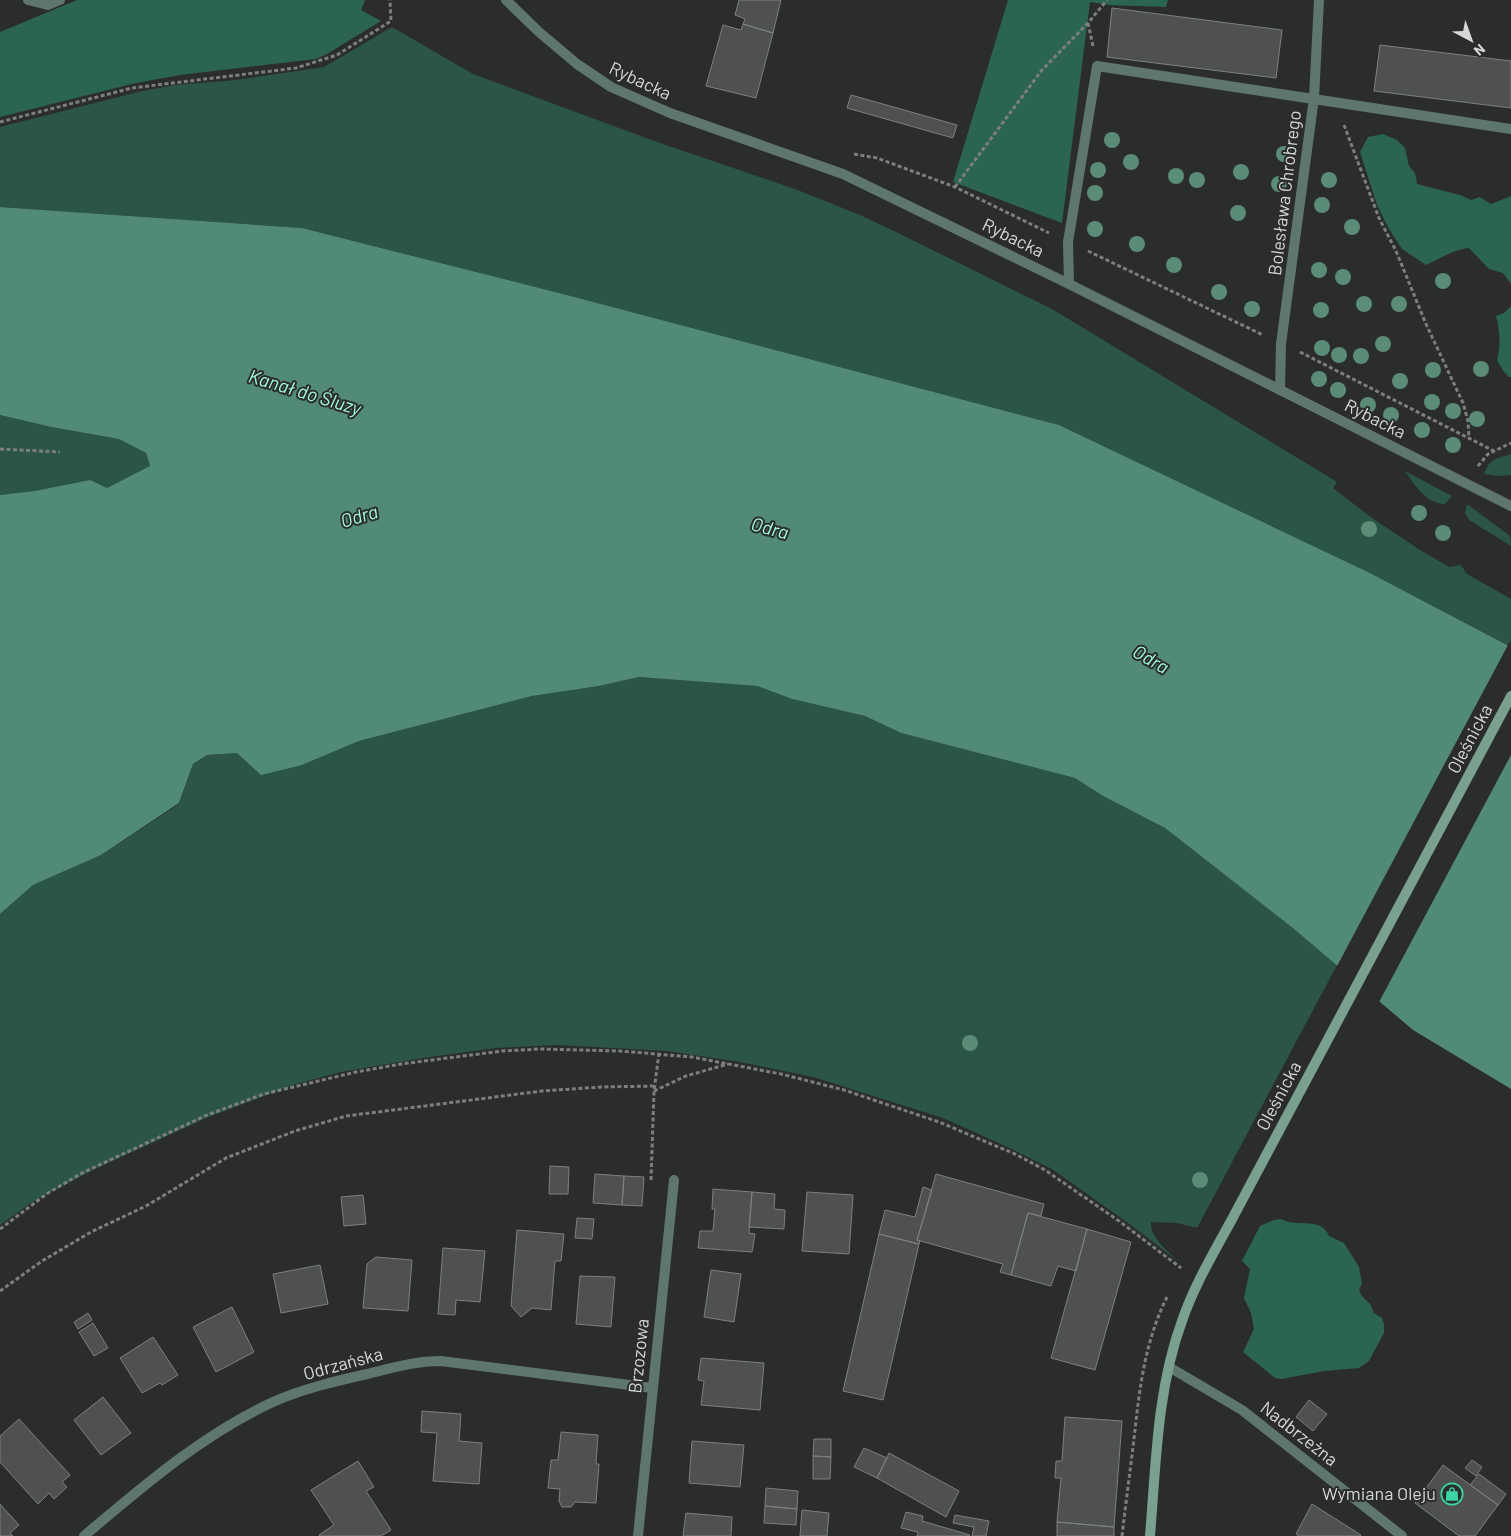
<svg xmlns="http://www.w3.org/2000/svg" width="1511" height="1536" font-family="Barlow,sans-serif">
  <style>
    .green { fill: #2b5546 }
    .forest { fill: #2b6450 }
    .water { fill: #518a75 }
    .pier { fill: #2b2d2c }
    .building { fill: #4e5150; stroke: #7d807f }
    .lines { fill: none; stroke-linecap: round; stroke-linejoin: round }
    .path { stroke: #7d7f7e; stroke-width: 3; stroke-dasharray: 4 2.5; stroke-linecap: butt }
    .service { stroke: #5f766c; stroke-width: 10 }
    .minor { stroke: #5f766c; stroke-width: 10 }
    .tertiary { stroke: #5f766c; stroke-width: 10 }
    .secondary { stroke: #7aa090; stroke-width: 10 }
    .tree { fill: #5a8c78 }
    .labels { text-anchor: middle; stroke-width: 4; stroke-linejoin: round; paint-order: stroke }
    .street-label { font-size: 18px; fill: #d6d8d7; stroke: #2b2d2c }
    .poi-label { font-size: 18px; fill: #d6d8d7; stroke: #2b2d2c; text-anchor: end }
    .water-label { font-size: 19px; font-style: italic; fill: #a0fad7; stroke: #2b2d2c }
  </style>
  <rect width="100%" height="100%" fill="#2b2d2c"/>
  <path class="green" d="M392,27L473,74L657,142L795,189L860,215L896,232L1052,309L1337,482L1333,488L1372,518L1420,550L1449,567L1461,565L1467,574L1511,599V640L1508,645L1370,573L1059,425L567,295L302,228L0,207V127L142,91L175,85L235,80L324,67Z
    M0,415L51,427L119,439L146,453L150,467L107,488L0,495Z
    M1511,454V475L1500,476L1484,474C1490,458 1496,459 1511,454Z
    M1405,471L1452,496L1445,504C1426,504 1414,484 1405,471Z
    M1467,504L1510,536L1511,546L1469,520L1465,513Z
    M639,677L757,686L792,699L865,716L901,733L1075,778L1103,796L1165,828L1294,929L1337,965L1197,1228L1177,1223L1151,1222C1150,1238 1169,1252 1179,1262L1128,1223L1052,1169L1003,1145L943,1118L813,1077L740,1062L667,1051L557,1045L496,1048L423,1058L341,1072L293,1085L206,1118L95,1169L34,1201L0,1225V914L33,885L101,855L179,804L193,764L207,755L237,753L302,765L359,741L532,696L599,686Z"/>
  <path class="forest" d="M77,0H365L361,10L381,21L327,54L316,59L180,75L136,83L0,117V32Z
    M1008,0H1168L1166,7L1109,5L1090,2L1062,223L953,182Z
    M1383,134L1397,140L1405,148L1409,166L1415,173L1417,184L1460,195L1471,200L1480,197L1491,204L1511,196V284L1503,273L1489,269L1469,248C1454,249 1440,259 1426,265L1402,249L1389,229L1377,205L1360,152L1368,137Z
    M1511,306V377H1509L1504,372L1497,360C1501,344 1500,332 1496,316L1504,313Z
    M1281,1219C1297,1228 1321,1216 1329,1236L1344,1243L1359,1267L1362,1284L1359,1289L1361,1295L1370,1304L1374,1313L1382,1318L1384,1324V1333L1369,1361L1359,1368L1324,1371L1282,1379L1275,1378L1243,1352L1254,1329L1251,1313L1244,1298L1250,1269L1242,1261L1260,1226L1274,1220Z"/>
  <path class="water" d="M0,207L302,228L567,295L1059,425L1370,573L1511,647V1089L1413,1030L1294,929L1165,828L1103,796L1075,778L901,733L865,716L792,699L757,686L639,677L599,686L532,696L359,741L302,765L261,775L237,753L207,755L193,764L179,803L101,855L33,885L0,914V495L35,491L90,480L107,488L150,466L146,453L119,439L51,427L0,415Z"/>
  <path class="pier" d="M1509,643L1511,644V755L1378,1004L1336,968Z"/>
  <path class="building" d="M739,0H781L773,33L743,24L745,19L735,15Z
    M1112,8L1282,30L1276,78L1107,57Z
    M743,24L773,33L756,98L706,86L723,25L741,30Z
    M1380,45L1511,61V108L1374,91Z
    M851,95L957,125L953,138L847,108Z
    M550,1166L569,1167L568,1194H549Z
    M595,1174L624,1176L622,1205L593,1203Z
    M936,1174L1044,1204L1041,1216L1028,1213L1011,1275L1000,1272L1003,1264L917,1240Z
    M624,1176L644,1177L642,1206L622,1205Z
    M923,1187L932,1190L917,1240L920,1241L919,1244L879,1234L885,1210L915,1217Z
    M713,1189L752,1192L749,1233L755,1234L752,1252L698,1248L700,1231H713L715,1209H712Z
    M752,1192L775,1194L774,1209L785,1210L784,1229L749,1227Z
    M807,1192L853,1195L849,1254L802,1251Z
    M363,1195L366,1224L344,1226L341,1197Z
    M1028,1213L1087,1229L1076,1271L1058,1266L1051,1286L1011,1275Z
    M577,1218L594,1219L592,1239L575,1238Z
    M1087,1229L1131,1242L1095,1370L1051,1358Z
    M517,1230L564,1234L561,1261H555L551,1310L532,1308L521,1317L511,1306Z
    M879,1234L919,1244L883,1400L843,1391Z
    M443,1248L485,1251L480,1302L456,1300L455,1315L438,1314Z
    M376,1257L412,1260L408,1311L363,1308L367,1264Z
    M320,1265L328,1304L281,1313L273,1274Z
    M711,1270L741,1274L734,1322L704,1317Z
    M580,1276L615,1277L611,1327L576,1324Z
    M232,1307L254,1352L216,1372L193,1327Z
    M88,1313L92,1320L78,1329L74,1322Z
    M93,1323L108,1348L94,1356L79,1332Z
    M153,1337L178,1375L162,1385L160,1383L142,1393L120,1358Z
    M701,1358L764,1363L760,1410L701,1405L704,1381L698,1380Z
    M103,1397L131,1433L101,1455L74,1420Z
    M1309,1400L1327,1414L1313,1431L1296,1417Z
    M422,1411L461,1414L459,1441L482,1443L479,1484L433,1481L437,1433L421,1432Z
    M1065,1417L1122,1421L1114,1527L1057,1522L1061,1478H1055L1056,1461H1062Z
    M19,1419L70,1475L62,1482L67,1487L54,1499L49,1493L38,1504L0,1462V1436Z
    M561,1432L598,1435L596,1464H599L596,1503L575,1502L571,1507H562L559,1501L560,1489L548,1488L551,1460H558Z
    M814,1439H831V1457L813,1456Z
    M692,1441L744,1445L740,1487L689,1483Z
    M864,1448L887,1458L877,1478L854,1467Z
    M889,1453L959,1491L946,1517L877,1478Z
    M813,1456L831,1457L830,1479H813Z
    M1472,1460L1482,1467L1476,1476L1465,1468Z
    M358,1461L374,1487L366,1491L391,1530L381,1536H320L319,1535L334,1525L311,1490Z
    M1443,1465L1498,1505L1475,1536H1459L1415,1503Z
    M1479,1474L1506,1494L1498,1505L1470,1485Z
    M766,1488L798,1491L797,1509L765,1506Z
    M0,1504L19,1525L10,1533L13,1536H0Z
    M1312,1504L1361,1535L1360,1536H1299L1296,1534Z
    M765,1506L797,1509L796,1525L764,1523Z
    M802,1510L829,1513L827,1536H800Z
    M906,1512L923,1516L922,1521L970,1535L969,1536H917L918,1532L901,1528Z
    M686,1513L732,1517L731,1536H683Z
    M955,1515L989,1521L986,1536H972L974,1527L953,1523Z
    M1057,1522L1114,1527V1536H1057Z"/>
  <g class="lines">
    <path class="path" d="M1088,23L1093,46
      M0,122L132,88L296,68L337,55L391,21L390,0
      M1344,125L1379,218L1396,251L1426,324L1463,403L1468,421L1469,438
      M854,154L877,158L955,187L1049,233
      M955,187L1042,70L1088,23L1107,0
      M1088,251L1263,335
      M1300,352L1494,451
      M0,449L60,452
      M1478,466L1488,454L1511,443
      M654,1091L686,1076L728,1064
      M651,1180L654,1091L659,1053
      M0,1229L48,1193L82,1173L207,1115L264,1094L356,1072L401,1064L502,1051L540,1049L620,1051L692,1057L781,1074L844,1090L939,1122L1015,1154L1045,1170L1119,1221L1181,1268
      M0,1291L42,1261L91,1232L146,1206L226,1158L295,1131L346,1116L409,1108L542,1091L601,1087L655,1086
      M1122,1536C1126,1501 1131,1465 1135,1430C1140,1384 1146,1339 1167,1297"/>
    <path class="service" d="M28,0L48,5L60,0"/>
    <path class="minor" d="M1069,284L1068,242L1097,66L1511,129
      M1280,390L1281,344L1314,98L1319,0
      M1169,1367L1242,1410L1402,1536
      M84,1536C142,1487 203,1434 273,1402C302,1389 336,1381 367,1374C392,1368 416,1361 441,1361L653,1388
      M638,1536L674,1180"/>
    <path class="tertiary" d="M506,0L539,32L577,64L611,87L670,113L843,174L1069,284L1511,506"/>
    <path class="secondary" d="M1150,1536C1156,1464 1157,1389 1182,1321C1194,1286 1213,1254 1231,1221L1511,696"/>
  </g>
  <g class="tree">
    <circle cx="1112" cy="140" r="8"/>
    <circle cx="1284" cy="154" r="8"/>
    <circle cx="1131" cy="162" r="8"/>
    <circle cx="1098" cy="170" r="8"/>
    <circle cx="1241" cy="172" r="8"/>
    <circle cx="1176" cy="176" r="8"/>
    <circle cx="1197" cy="180" r="8"/>
    <circle cx="1329" cy="180" r="8"/>
    <circle cx="1279" cy="184" r="8"/>
    <circle cx="1095" cy="193" r="8"/>
    <circle cx="1322" cy="205" r="8"/>
    <circle cx="1238" cy="213" r="8"/>
    <circle cx="1352" cy="227" r="8"/>
    <circle cx="1095" cy="229" r="8"/>
    <circle cx="1137" cy="244" r="8"/>
    <circle cx="1174" cy="265" r="8"/>
    <circle cx="1319" cy="270" r="8"/>
    <circle cx="1343" cy="277" r="8"/>
    <circle cx="1443" cy="281" r="8"/>
    <circle cx="1219" cy="292" r="8"/>
    <circle cx="1364" cy="304" r="8"/>
    <circle cx="1399" cy="304" r="8"/>
    <circle cx="1252" cy="309" r="8"/>
    <circle cx="1321" cy="310" r="8"/>
    <circle cx="1383" cy="344" r="8"/>
    <circle cx="1322" cy="348" r="8"/>
    <circle cx="1339" cy="355" r="8"/>
    <circle cx="1361" cy="356" r="8"/>
    <circle cx="1481" cy="369" r="8"/>
    <circle cx="1433" cy="370" r="8"/>
    <circle cx="1319" cy="379" r="8"/>
    <circle cx="1400" cy="381" r="8"/>
    <circle cx="1338" cy="390" r="8"/>
    <circle cx="1432" cy="402" r="8"/>
    <circle cx="1368" cy="405" r="8"/>
    <circle cx="1453" cy="411" r="8"/>
    <circle cx="1391" cy="415" r="8"/>
    <circle cx="1477" cy="419" r="8"/>
    <circle cx="1422" cy="430" r="8"/>
    <circle cx="1453" cy="445" r="8"/>
    <circle cx="1419" cy="513" r="8"/>
    <circle cx="1369" cy="529" r="8"/>
    <circle cx="1443" cy="533" r="8"/>
    <circle cx="970" cy="1043" r="8"/>
    <circle cx="1200" cy="1180" r="8"/>
  </g>
  <defs>
    <g id="shop-ring" transform="scale(1.125)"><circle r="9.5" fill="#2b2d2c" stroke="#3ad4a5" stroke-width="1.5"/><path d="M-5-2.5h2.3a2.7 3.5 0 0 1 5.4 0H5L5.5 6h-11ZM-1.5-2.5h3a1.5 2.3 0 0 0-3 0Z" fill="#3ad4a5"/></g>
  </defs>
  <g fill-rule="evenodd">
    <use href="#shop-ring" x="1452" y="1494"/>
  </g>
  <g class="labels">
    <g class="street-label">
      <text transform="translate(640 81) rotate(25)" y="6">Rybacka</text>
      <text transform="translate(1285 193) rotate(-83)" y="6">Bolesława Chrobrego</text>
      <text transform="translate(1013 238) rotate(26)" y="6">Rybacka</text>
      <text transform="translate(1375 419) rotate(27)" y="6">Rybacka</text>
      <text transform="translate(1470 739) rotate(-62)" y="6">Oleśnicka</text>
      <text transform="translate(1279 1096) rotate(-62)" y="6">Oleśnicka</text>
      <text transform="translate(639 1356) rotate(-84)" y="6">Brzozowa</text>
      <text transform="translate(343 1364) rotate(-15)" y="6">Odrzańska</text>
      <text transform="translate(1299 1434) rotate(38)" y="6">Nadbrzeżna</text>
    </g>
    <g class="poi-label">
      <text x="1436" y="1500">Wymiana Oleju</text>
    </g>
    <g class="water-label">
      <text transform="translate(305 392) rotate(17)" y="7">Kanał do Śluzy</text>
      <text transform="translate(359 516) rotate(-16)" y="7">Odra</text>
      <text transform="translate(770 528) rotate(15)" y="7">Odra</text>
      <text transform="translate(1151 659) rotate(30)" y="7">Odra</text>
    </g>
  </g>
  <g transform="translate(1471 40) rotate(139)" stroke="#2b2d2c" stroke-width="4" paint-order="stroke">
  <path d="M0-4L9 19L0 12L-9 19Z" fill="#d6d8d7"/>
  <text y="-8" font-size="14" font-weight="bold" text-anchor="middle" fill="#d6d8d7">N</text>
  </g>
</svg>
